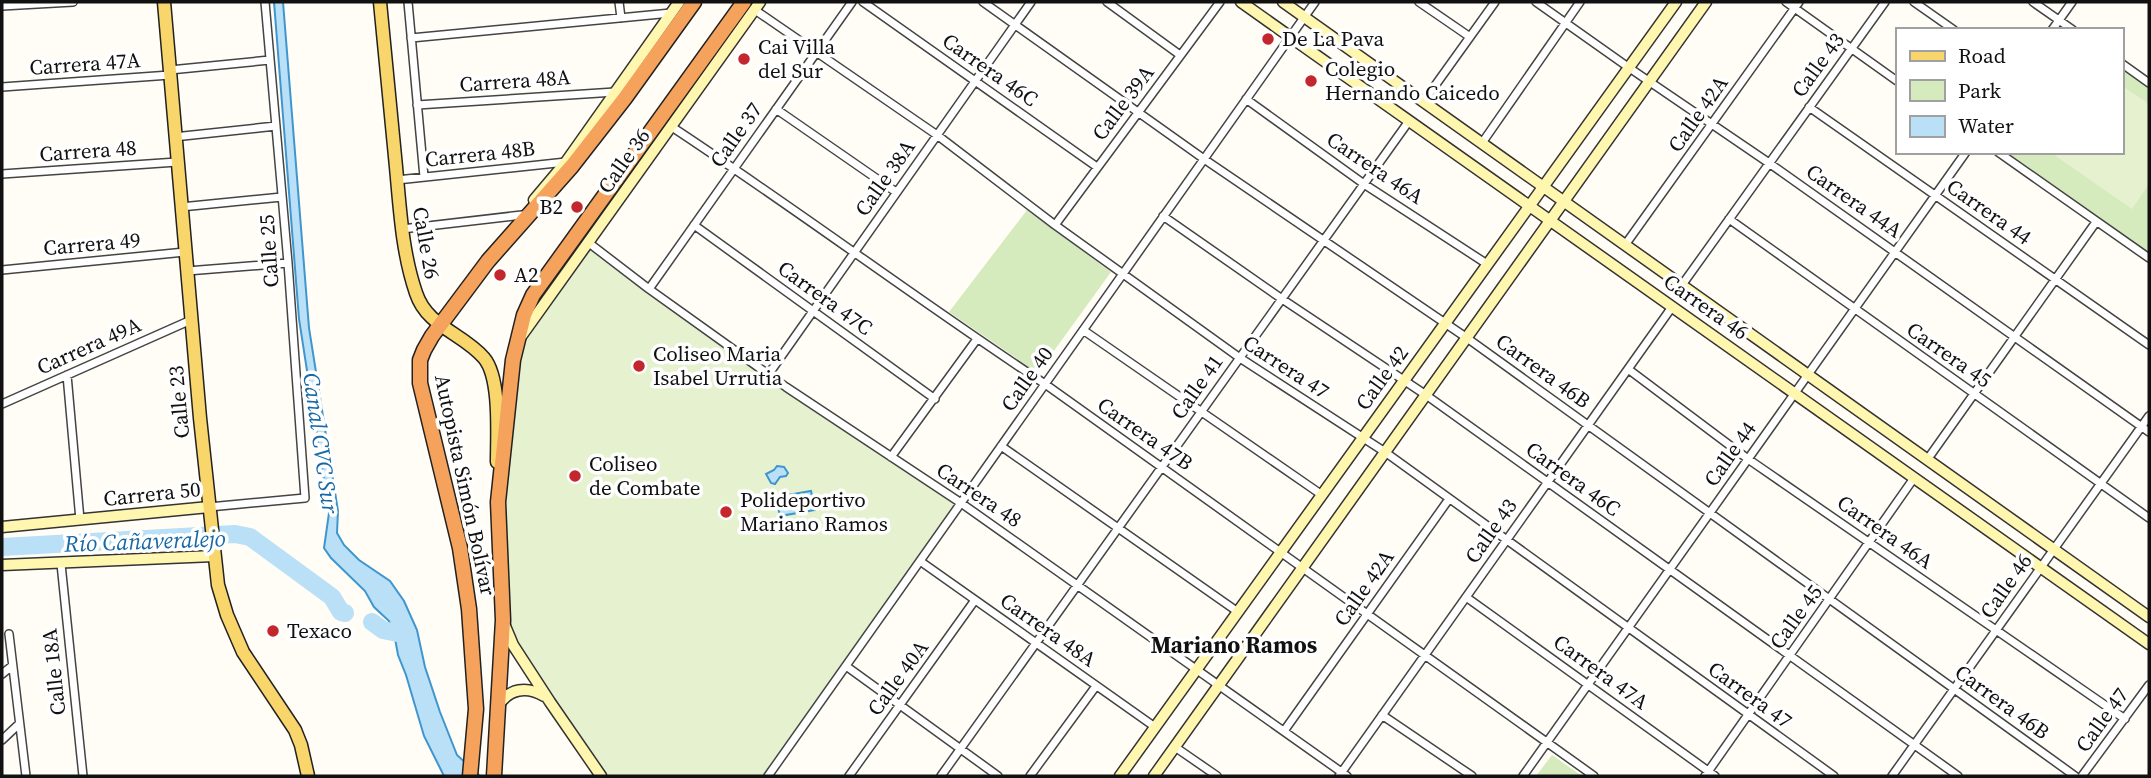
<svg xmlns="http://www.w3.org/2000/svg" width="2151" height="778" font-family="'Source Serif 4',serif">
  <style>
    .green { fill: #d5ebbd }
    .pitch { fill: #e6f2cf }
    .water { fill: #b9e0f7; stroke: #3f96cf; stroke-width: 2 }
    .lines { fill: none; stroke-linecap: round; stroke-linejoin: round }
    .river { stroke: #b9e0f7; stroke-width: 18 }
    .street-casing { stroke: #444; stroke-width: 10 }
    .secondary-casing { stroke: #333; stroke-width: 13 }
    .primary-casing { stroke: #222; stroke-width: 15 }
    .highway-casing { stroke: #222; stroke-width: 17 }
    .street { stroke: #fff; stroke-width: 7 }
    .secondary { stroke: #fff6b0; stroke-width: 10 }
    .primary { stroke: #f9d66b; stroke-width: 12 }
    .highway { stroke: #f5a25d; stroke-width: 14 }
    .poi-dot { fill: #c4262e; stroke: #fff; stroke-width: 2.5 }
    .labels { text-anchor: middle; stroke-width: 7; stroke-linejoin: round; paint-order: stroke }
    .poi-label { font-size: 21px; fill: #111; stroke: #fff; text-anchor: start }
    .street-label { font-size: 21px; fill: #111; stroke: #fff }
    .water-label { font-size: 23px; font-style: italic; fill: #1768a6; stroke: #fff }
    .neighbourhood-label { font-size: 23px; font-weight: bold; fill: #111; stroke: #fff }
  </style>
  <rect width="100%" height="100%" fill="#fffdf5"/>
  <path class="green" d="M2121,63L2149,83V258L1998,152H2121Z
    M1027,210L1111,272L1038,373L949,312Z
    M1552,755L1582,776H1536Z"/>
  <path class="pitch" d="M2121,85L2149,104V184L2132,209L2050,152H2121Z
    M589,243L786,387L961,503L768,776H601L508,635L499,522L519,341Z"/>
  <path class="water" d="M274,2H283L309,328L338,511L337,533L344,545L359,560L390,581L404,601L417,630L425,667L440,712L457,755L480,776H444L424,736L406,675L398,655L394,633L389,621L374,607L365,591L331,558L324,548L329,513L299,319Z
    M777,466L784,467L788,473L786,476L780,477L775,484L771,483L766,474L774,470Z
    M811,491L815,510L780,516L776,497Z"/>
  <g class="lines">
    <path class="river" d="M2,547L235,534L250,537L332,597L341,612L345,613
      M372,622L383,630L402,634"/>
    <g class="street-casing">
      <path id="street" d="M408,2L424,177
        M619,2L621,18
        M863,2L1097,167
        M983,2L1204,159L1467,338L2075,776
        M1107,2L1180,55
        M1419,2L1470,37
        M1536,2L1628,67L1769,163L2149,432
        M1786,2L1897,81
        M1914,2L1954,30
        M2033,2L2073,30
        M2,6L73,2
        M755,10L937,135L1055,225L1240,358L1385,452L1834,776
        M2052,30L2072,2
        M411,38L671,13
        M2121,63L2149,83
        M170,70L270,60
        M2,87L170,75
        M1246,99L1364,184L1487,264
        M1424,101L1495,2
        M417,105L615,92
        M1809,107L2149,345
        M776,109L896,192
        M672,127C798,210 919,301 1045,384L1594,776
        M174,137L276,126
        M1482,143L1580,2
        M1998,152L2149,258
        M2,174L177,162
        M397,180L566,162
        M181,207L282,197
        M1163,216L1282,299L1426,395L1958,776
        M1729,219L2149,518
        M694,225L935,399
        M1055,225L1220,2
        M402,229L522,215
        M589,243L649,289L786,387L961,503L1347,776
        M1625,245L1799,2
        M2,270L185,252
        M187,271L288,263
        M1682,285L1885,2
        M649,289L852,2
        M1083,330L1322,495
        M1628,369L1748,459L2125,719
        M67,375L80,520
        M768,375L1031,2
        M2,404L191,320
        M1001,446L1238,612
        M891,457L977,339
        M1927,460L2096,222
        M209,507L305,498L288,263L265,2
        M920,561L1155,727
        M61,564L83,776
        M1466,597L1715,776
        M9,634L26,776
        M846,666L998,776
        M2,674L12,666
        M1382,715L1472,776
        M1284,731L1449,499
        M2,740L19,724
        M1175,747L1217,776
        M768,776L1315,2
        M849,776L975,600
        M941,776L1409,121
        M1030,776L1096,686
        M1339,776L1672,307
        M1523,776L1966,152
        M1705,776L1914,478
        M1892,776L2149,416
        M2082,776L2149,685"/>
    </g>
    <g class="secondary-casing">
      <path id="secondary" d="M1241,2L2149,644
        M1283,2L2149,617
        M534,200L566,162L679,2
        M522,335L760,2
        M2,527L209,507
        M2,565L214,556
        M505,626L513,645L550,702L601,776
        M498,706C509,688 527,686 544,696
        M1120,776L1676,2
        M1154,776L1706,2"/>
    </g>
    <g class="primary-casing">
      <path id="primary" d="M164,2L200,418L218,585L227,615L243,652L295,730L301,745L308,776
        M380,2C385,57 391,112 396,167C400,209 402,252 416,293C427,327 463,333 484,358C501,378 497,436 497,462"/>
    </g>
    <g class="highway-casing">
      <path id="highway" d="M470,776L476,709L469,609L460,548L420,383V360L424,350L432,336L488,261L572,166L625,98L694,2
        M494,776L503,620L498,502L513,360L524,315L533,295L744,2"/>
    </g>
    <use href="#street" class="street"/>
    <use href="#secondary" class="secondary"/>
    <use href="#primary" class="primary"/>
    <use href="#highway" class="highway"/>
  </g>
  <g class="poi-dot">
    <circle cx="1268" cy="39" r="7"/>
    <circle cx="744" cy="59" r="7"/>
    <circle cx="1311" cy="81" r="7"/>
    <circle cx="577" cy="207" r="7"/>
    <circle cx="500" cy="275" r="7"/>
    <circle cx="639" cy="366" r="7"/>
    <circle cx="575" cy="476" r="7"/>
    <circle cx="726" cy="512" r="7"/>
    <circle cx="273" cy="631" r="7"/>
  </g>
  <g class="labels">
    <g class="poi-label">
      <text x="1282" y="46">De La Pava</text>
      <text x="758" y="54">Cai Villa<tspan x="758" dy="24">del Sur</tspan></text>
      <text x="1325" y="76">Colegio<tspan x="1325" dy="24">Hernando Caicedo</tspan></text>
      <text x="563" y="214" text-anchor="end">B2</text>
      <text x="514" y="282">A2</text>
      <text x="653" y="361">Coliseo Maria<tspan x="653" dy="24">Isabel Urrutia</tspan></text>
      <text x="589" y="471">Coliseo<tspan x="589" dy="24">de Combate</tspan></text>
      <text x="740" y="507">Polideportivo<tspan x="740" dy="24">Mariano Ramos</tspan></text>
      <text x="287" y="638">Texaco</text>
    </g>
    <g class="street-label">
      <text transform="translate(85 64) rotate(-4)" y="7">Carrera 47A</text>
      <text transform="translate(1818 65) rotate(-54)" y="7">Calle 43</text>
      <text transform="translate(990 70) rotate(35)" y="7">Carrera 46C</text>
      <text transform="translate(515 81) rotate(-4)" y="7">Carrera 48A</text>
      <text transform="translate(1123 103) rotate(-53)" y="7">Calle 39A</text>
      <text transform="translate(1698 114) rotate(-55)" y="7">Calle 42A</text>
      <text transform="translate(736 135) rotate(-55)" y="7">Calle 37</text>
      <text transform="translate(88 151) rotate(-4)" y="7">Carrera 48</text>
      <text transform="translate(480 154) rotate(-6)" y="7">Carrera 48B</text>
      <text transform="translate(624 161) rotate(-55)" y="7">Calle 36</text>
      <text transform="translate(1375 168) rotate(34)" y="7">Carrera 46A</text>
      <text transform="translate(885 178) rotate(-55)" y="7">Calle 38A</text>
      <text transform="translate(1854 201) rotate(35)" y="7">Carrera 44A</text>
      <text transform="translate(1989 212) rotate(35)" y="7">Carrera 44</text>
      <text transform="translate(426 243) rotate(80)" y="7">Calle 26</text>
      <text transform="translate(92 244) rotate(-5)" y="7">Carrera 49</text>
      <text transform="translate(269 251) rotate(-94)" y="7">Calle 25</text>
      <text transform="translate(825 298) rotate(36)" y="7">Carrera 47C</text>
      <text transform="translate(1706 307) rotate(35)" y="7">Carrera 46</text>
      <text transform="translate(89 346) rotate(-24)" y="7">Carrera 49A</text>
      <text transform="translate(1949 355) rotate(35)" y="7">Carrera 45</text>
      <text transform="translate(1286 367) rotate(33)" y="7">Carrera 47</text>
      <text transform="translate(1543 371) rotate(36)" y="7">Carrera 46B</text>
      <text transform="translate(1382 378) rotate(-54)" y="7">Calle 42</text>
      <text transform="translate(1027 379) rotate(-55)" y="7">Calle 40</text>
      <text transform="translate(1197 387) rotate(-55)" y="7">Calle 41</text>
      <text transform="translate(179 402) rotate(-95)" y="7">Calle 23</text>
      <text transform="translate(1145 434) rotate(35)" y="7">Carrera 47B</text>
      <text transform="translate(1730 454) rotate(-55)" y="7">Calle 44</text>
      <text transform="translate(1573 479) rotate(36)" y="7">Carrera 46C</text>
      <text transform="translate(465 485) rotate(78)" y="7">Autopista Simón Bolívar</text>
      <text transform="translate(152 494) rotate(-6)" y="7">Carrera 50</text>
      <text transform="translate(979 495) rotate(34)" y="7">Carrera 48</text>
      <text transform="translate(1491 531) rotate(-55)" y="7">Calle 43</text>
      <text transform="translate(1885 532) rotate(35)" y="7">Carrera 46A</text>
      <text transform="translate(2006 586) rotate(-55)" y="7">Calle 46</text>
      <text transform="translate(1364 588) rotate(-55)" y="7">Calle 42A</text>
      <text transform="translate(1796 617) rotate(-54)" y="7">Calle 45</text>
      <text transform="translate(1048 630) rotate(35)" y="7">Carrera 48A</text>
      <text transform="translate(54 672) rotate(-96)" y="7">Calle 18A</text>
      <text transform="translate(1601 672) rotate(36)" y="7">Carrera 47A</text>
      <text transform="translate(898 678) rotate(-54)" y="7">Calle 40A</text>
      <text transform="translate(1750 695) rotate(36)" y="7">Carrera 47</text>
      <text transform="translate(2002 702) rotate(36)" y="7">Carrera 46B</text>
      <text transform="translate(2102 720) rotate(-54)" y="7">Calle 47</text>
    </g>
    <g class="water-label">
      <text transform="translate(321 443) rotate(82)" y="8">Canal CVC Sur</text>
      <text transform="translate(145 541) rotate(-2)" y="8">Río Cañaveralejo</text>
    </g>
    <g class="neighbourhood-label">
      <text x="1234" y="653">Mariano Ramos</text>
    </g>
  </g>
  <rect width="2151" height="778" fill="none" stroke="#111111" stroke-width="7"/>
  <rect x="1896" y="28" width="228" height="126" fill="#ffffff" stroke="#a0a0a0" stroke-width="2"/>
  <rect x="1910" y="51" width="35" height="10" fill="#f9d66b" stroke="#a0a0a0" stroke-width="2"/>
  <text x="1958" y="63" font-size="21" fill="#111111">Road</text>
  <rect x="1910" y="80" width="35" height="21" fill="#d5ebbd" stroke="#a0a0a0" stroke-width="2"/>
  <text x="1958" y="98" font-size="21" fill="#111111">Park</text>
  <rect x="1910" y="116" width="35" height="21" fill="#b9e0f7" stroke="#a0a0a0" stroke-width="2"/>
  <text x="1958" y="133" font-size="21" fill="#111111">Water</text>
</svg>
